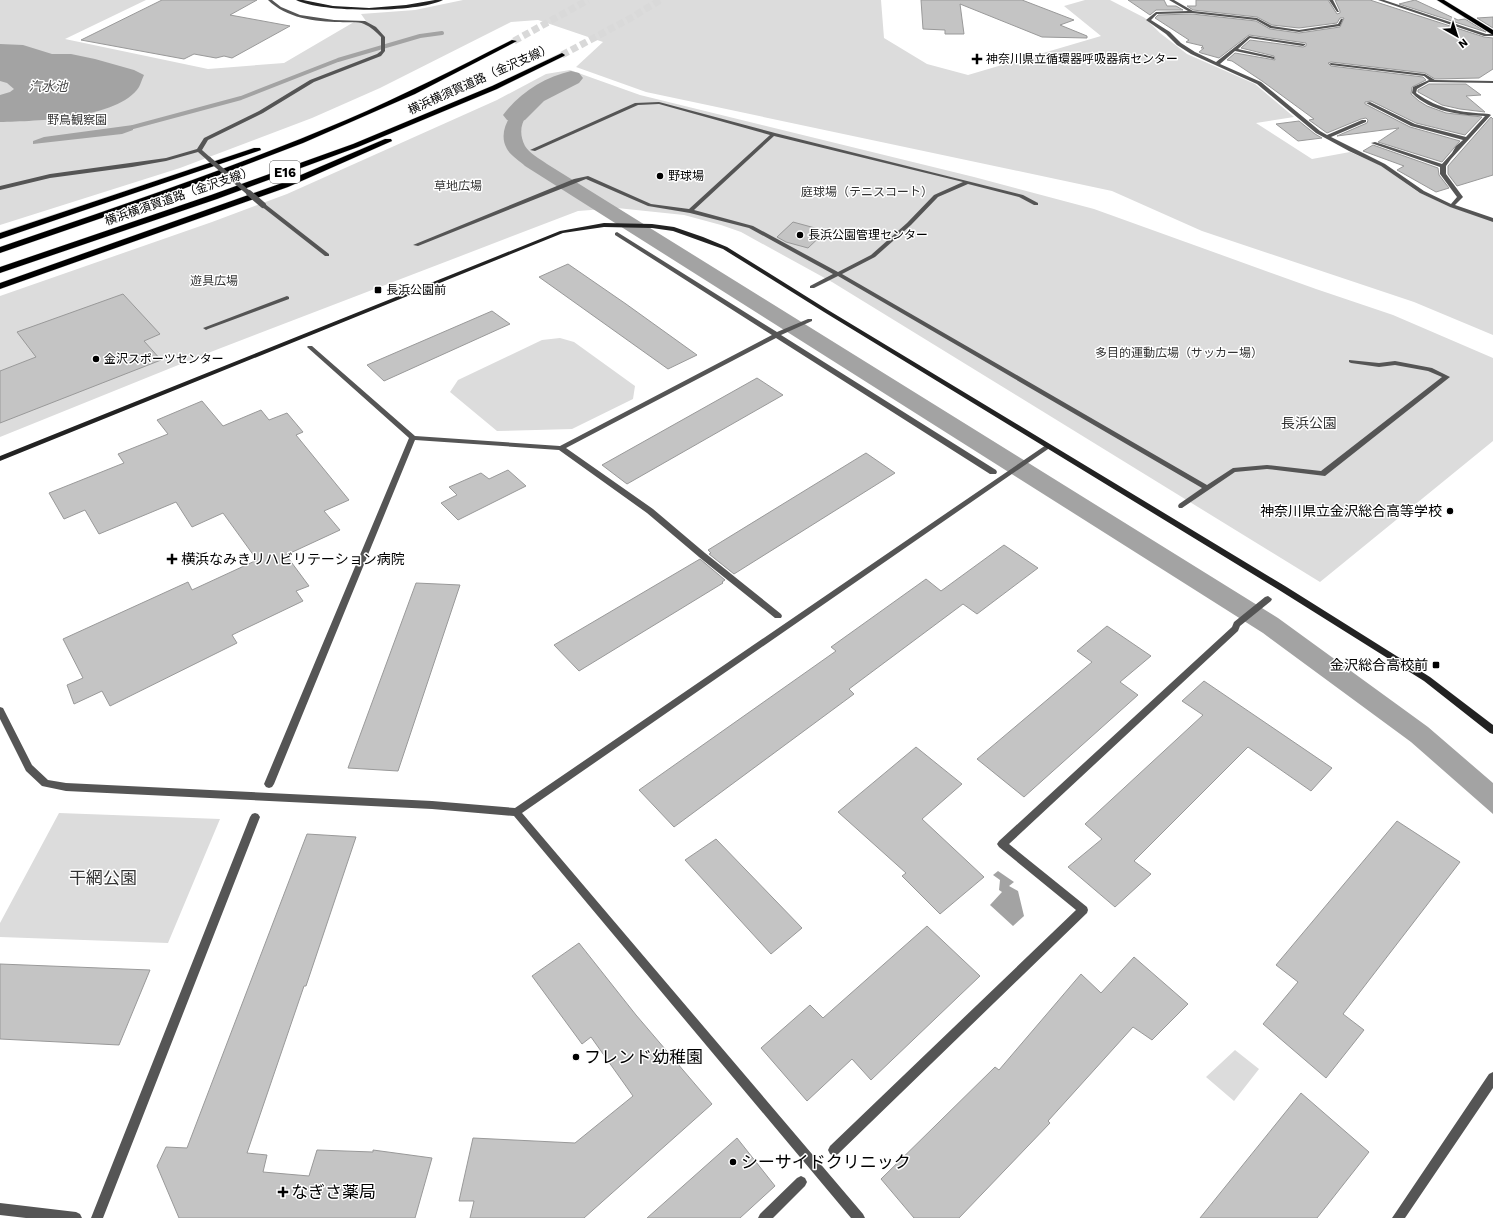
<svg xmlns="http://www.w3.org/2000/svg" width="1493" height="1218" font-family="'Work Sans','Noto Sans JP',sans-serif">
  <style>
    .green { fill: #dcdcdc }
    .water { fill: #a3a3a3 }
    .lines { fill: none; stroke-linecap: round; stroke-linejoin: round }
    .stream { stroke: #a3a3a3; stroke-width: 4 }
    .river { fill: #a3a3a3; fill-rule: evenodd }
    .building { fill: #c4c4c4; stroke: #999 }
    .highway-tunnel { stroke: #d9d9d9; stroke-width: 7; stroke-dasharray: 7 3.5; stroke-linecap: butt }
    .highway-casing { stroke: #dbdbdb; stroke-width: 1 }
    .street { fill: #555; fill-rule: evenodd }
    .secondary { fill: #222; fill-rule: evenodd }
    .highway { fill: #000; fill-rule: evenodd }
    .street-bridge-far1 { stroke: #555; stroke-width: 4.5 }
    .street-bridge { stroke: #555; stroke-width: 6 }
    .poi-dot { fill: #000; stroke: #fff; stroke-width: 1.5 }
    .labels { text-anchor: middle; stroke-width: 3; stroke-linejoin: round; paint-order: stroke }
    .far-poi-label { font-size: 12px; fill: #000; stroke: #fff; text-anchor: start }
    .far-street-label { font-size: 12px; fill: #000; stroke: #fff }
    .far-park-label { font-size: 12px; fill: #333; stroke: #fff }
    .far-water-label { font-size: 13px; font-style: italic; fill: #444; stroke: #fff }
    .shield { fill: #fff; stroke: #4c4c4c; stroke-width: 1 }
    .shield-label { font-size: 13px; font-weight: bold; fill: #000 }
    .park-label { font-size: 14px; fill: #333; stroke: #fff }
    .poi-label { font-size: 14px; fill: #000; stroke: #fff; text-anchor: end }
    .near-park-label { font-size: 17px; fill: #333; stroke: #fff }
    .near-poi-label { font-size: 17px; fill: #000; stroke: #fff; text-anchor: start }
  </style>
  <rect width="100%" height="100%" fill="#fff"/>
  <path class="green" d="M0,0H146L65,39L208,69L284,63L354,22L366,21L361,14L415,10L463,0H881L884,38L927,64L968,75L1101,36L1064,6L1085,0H1110L1145,18L1160,33L1187,54L1255,84L1294,117L1256,123L1312,159L1350,152L1380,165L1418,192L1448,206L1493,221V335L1414,302L1202,231L1112,191L646,92L576,67L603,42L538,20L511,22L380,88L312,118L180,168L0,225Z
    M570,70L640,95L974,177L1094,209L1316,289L1393,315L1493,358V441L1320,582L832,282L741,232L721,225L684,215L617,208L578,211L208,353L0,437V296L212,222L287,194L497,100L546,74Z
    M560,338L574,342L635,386L633,399L572,429L497,431L450,392L458,380L542,340Z
    M59,813L220,819L168,943L0,937V923Z
    M1235,1050L1259,1069L1234,1101L1206,1077Z"/>
  <path class="water" d="M0,44L23,45L52,54H71L95,59L134,70L144,75C142,79 141,83 139,87C118,119 36,121 0,122V95L10,92L14,89L7,83L0,81Z
    M558,81L570,86C548,96 509,115 525,146C529,153 540,159 547,164L1278,618L1428,727L1493,783V814L1411,742L1263,633L525,166C520,161 510,155 507,149C495,128 517,105 533,93C540,88 550,85 558,81Z
    M133,125V130L122,134L33,144V141L44,137Z
    M998,871L1014,882L1009,886L1018,891L1024,916L1013,926L990,905L1002,892L999,890L1000,880L993,875Z"/>
  <g class="lines">
    <path class="stream" d="M133,127L241,98L338,60L420,36L442,33"/>
    <path class="river" d="M571,71L579,73L583,78L579,83L544,101L525,120L516,123L507,120L503,115C519,93 545,77 571,71Z"/>
  </g>
  <path class="building" d="M162,0H257L230,15L290,26L232,58L224,56L216,58L194,54L184,59L81,40Z
    M921,0H1022L1074,20L1060,25L1087,36V38L1042,37L960,4L964,34H945V30L923,29Z
    M1128,0H1164L1167,6H1176L1183,10H1156L1150,15Z
    M1196,0H1328L1337,14L1340,13V11L1335,0H1370L1484,37L1493,38V69L1479,78L1435,79L1425,73L1331,62L1328,63L1331,66L1423,77L1426,80L1412,87L1411,94L1419,101L1427,106L1446,113L1482,117L1465,135L1416,123L1371,101L1365,102V104L1410,127L1460,141L1442,162L1378,142L1399,128L1337,136L1367,123L1368,120L1366,118L1361,119L1327,133L1309,120L1314,119L1262,81L1232,61L1227,60L1235,53L1275,60L1274,56L1241,48L1250,40L1303,47L1306,46V43L1249,35L1219,58L1201,53L1199,52L1204,48H1201L1203,46L1186,42L1189,40L1155,18L1158,15L1192,14L1256,21L1270,29L1299,33L1340,27L1344,18H1340L1337,23L1299,28L1272,25L1257,17L1193,10L1187,6H1196Z
    M1415,0L1458,20L1465,19L1486,32L1399,4Z
    M1493,17V28L1477,18Z
    M1429,84H1466L1481,95L1466,96L1485,112L1460,109L1442,105L1418,92V90Z
    M1491,117L1493,119V175L1457,186L1448,174V166Z
    M1299,121L1315,134L1322,138L1298,141L1276,124Z
    M1373,145L1438,168L1439,175L1449,188L1436,192L1397,170L1404,166L1363,151Z
    M793,222L826,231L808,248L786,242L777,237Z
    M568,264L626,304L697,355L668,369L539,277Z
    M123,294L160,334L144,341L161,360L0,423V371L36,357L17,332Z
    M492,311L510,324L384,381L367,365Z
    M757,378L783,395L627,484L602,465Z
    M202,401L223,426L261,410L269,420L287,413L303,432L296,435L349,500L324,511L340,530L286,555L309,586L296,591L303,601L232,635L237,643L110,706L102,691L74,704L67,685L83,678L63,639L188,582L192,590L257,560L223,513L192,527L176,502L99,534L85,510L64,519L49,493L124,463L118,454L168,434L157,420Z
    M866,453L895,473L734,574L709,554L711,553L708,550Z
    M508,470L526,486L458,520L441,503L457,495L449,487L481,473L489,479Z
    M1004,545L1038,568L977,614L963,604L849,689L854,694L674,827L639,790L836,651L831,647L926,579L941,591Z
    M700,559L725,580L722,582L723,583L579,671L554,645Z
    M416,583L460,585L398,771L348,768Z
    M1107,626L1151,656L1120,682L1138,695L1024,797L977,759L1092,662L1077,651Z
    M1204,681L1332,768L1311,791L1248,747L1134,861L1151,874L1115,907L1068,867L1102,839L1085,824L1203,715L1182,701Z
    M916,747L962,784L922,819L984,877L940,914L902,876L906,873L838,812Z
    M1397,821L1460,862L1343,1014L1364,1030L1326,1078L1263,1024L1298,982L1276,965Z
    M307,834L356,837L306,986H304L247,1153L267,1155L263,1172L309,1176L317,1150L373,1152V1150L432,1158L415,1218H179L157,1166L166,1147L187,1148Z
    M716,839L802,928L771,954L685,860Z
    M927,926L980,976L871,1080L852,1059L807,1101L761,1048L810,1005L823,1018Z
    M579,943L636,1015L712,1104L584,1218H470L474,1201H459L473,1138L575,1143L633,1096L591,1037L582,1044L532,976Z
    M1134,957L1188,1004L1152,1040L1133,1027L1048,1121L1050,1123L959,1218H914L881,1179L995,1067L999,1070L1081,974L1101,993Z
    M0,964L150,970L119,1045L0,1039Z
    M1301,1093L1369,1152L1317,1218H1200Z
    M737,1138L775,1186L740,1218H647Z"/>
  <g class="lines">
    <path class="highway-tunnel" d="M514,41L588,0
      M562,55L631,18L660,0"/>
    <g class="highway-casing">
      <path id="highway" d="M1437,0H1444L1493,30V35Z
        M512,40L517,41L415,94L303,143L154,200L0,253V247C116,207 233,168 346,120C402,96 457,68 512,40Z
        M562,53L565,55L564,56L497,89L358,147L217,199L0,273V267L211,195L353,144L492,86Z
        M385,139H391L392,141L288,187L0,289V283L282,183Z
        M254,148H260L261,150L0,239V233Z"/>
    </g>
    <path class="street" d="M268,0H272L281,7L300,15L334,20L365,21L376,27L385,37V51L381,56L314,82L263,113L208,140L202,150L211,158V160H207L198,152L166,161L132,167L50,178L0,190V186L50,174L166,158L197,149L204,138L259,111L310,80L377,54L381,51V37C376,32 371,27 364,24C358,21 347,23 340,22C315,22 286,18 268,0Z
      M1169,0H1174L1193,11L1257,18L1272,26L1299,30L1338,24L1341,19H1343L1340,26L1299,32L1270,28L1256,20L1192,13L1157,14L1151,20L1170,32L1181,43L1195,52L1216,62L1249,36L1305,44V45L1303,46L1250,38L1238,49L1274,57V59L1235,51L1220,64L1261,82L1320,131L1327,135L1362,120H1366V122L1331,137L1385,164L1424,191L1451,204L1457,197L1440,174V167L1371,143L1375,142L1442,164L1452,153L1456,146L1463,140L1411,126L1366,103L1370,102L1415,124L1466,137L1485,116C1459,115 1431,112 1412,93L1413,87L1429,80L1424,76L1331,65L1329,64L1331,63L1425,74L1435,80L1493,81V83L1429,82L1417,89L1416,93C1440,110 1460,112 1489,114L1491,115L1451,159L1446,166V174L1463,197L1455,205L1493,218V222L1450,207L1420,193L1381,166L1349,151L1316,133L1257,84L1191,54L1177,45L1166,34L1146,20L1156,12L1188,11Z
      M1329,0H1333L1339,12H1337Z
      M1378,0H1384L1486,34H1493V36H1484Z
      M659,102L775,133L1023,195L1038,203V205H1034L1019,197L968,184L938,197L911,225L875,257L842,274L1207,485L1233,468L1267,465L1321,471L1442,377L1428,371L1395,365L1379,367L1351,363L1349,362V360L1379,363L1395,361L1432,368L1450,377L1325,476L1267,469L1235,472L1182,508H1179L1178,506L1179,504L1202,488L838,276L814,288H810V286L833,274L749,228L690,213L648,206L586,179L418,246L413,245L574,179L588,176L651,204L689,209L770,135L659,104L638,105L535,151L530,150L635,103ZM774,136L963,182L934,195L907,223L871,255L838,272L753,226L694,210Z
      M261,204H265L329,254V256H325L261,206Z
      M617,232L777,332L808,319H812V321L781,335L996,470L997,472L996,474H990L776,338L566,448L653,509L705,553L781,614L782,616L781,618H775L699,557L647,513L559,450L415,440L274,784L272,787L269,788L266,787L264,784L409,438L307,347L308,346H312L415,436L560,446L772,335L615,235V233Z
      M287,296L289,297V299L208,329L206,330L203,328Z
      M1046,445H1050L1051,447L522,813L863,1214L865,1218H851L514,816L432,809L66,791L42,786L26,771L0,719V707L3,708L32,765L48,780L66,783L432,801L515,808Z
      M1268,596L1272,599L1271,601L1240,626L1238,631L1009,844L1087,907L1088,910L1087,913L838,1154L834,1156L830,1154L828,1150L830,1146L1076,910L999,847L997,844L999,841L1232,627L1234,622L1265,597Z
      M255,813L258,814L260,817L103,1218H91L250,817L252,814Z
      M1493,1072V1088L1405,1218H1392L1489,1074Z
      M801,1176L805,1178L807,1182L805,1186L773,1218H758L760,1214L797,1178Z
      M0,1203L76,1212L80,1214L82,1218H26L0,1215Z"/>
    <path class="secondary" d="M296,0H303L333,6L369,8L406,5L435,0H443C417,13 322,13 296,0Z
      M604,223L652,224L674,227L703,237L727,247L828,310L1285,586L1430,677L1493,725V734L1490,733L1424,681L1279,590L824,312L723,249L673,231L652,228L604,227L563,233L0,461V456L560,231Z"/>
    <use href="#highway" class="highway"/>
    <path class="street-bridge-far1" d="M209,159L250,194"/>
    <path class="street-bridge" d="M249,193L263,205"/>
  </g>
  <g class="poi-dot">
    <path d="M975 53h4v4h4v4h-4v4h-4v-4h-4v-4h4z"/>
    <circle cx="660" cy="176" r="4"/>
    <circle cx="800" cy="235" r="4"/>
    <rect x="374" y="286" width="8" height="8" rx="2"/>
    <circle cx="96" cy="359" r="4"/>
    <circle cx="1450" cy="511" r="4"/>
    <path d="M170 553h4v4h4v4h-4v4h-4v-4h-4v-4h4z"/>
    <rect x="1432" y="661" width="8" height="8" rx="2"/>
    <circle cx="576" cy="1057" r="4"/>
    <circle cx="733" cy="1162" r="4"/>
    <path d="M281 1186h4v4h4v4h-4v4h-4v-4h-4v-4h4z"/>
  </g>
  <g class="labels">
    <g class="far-poi-label">
      <text x="986" y="63">神奈川県立循環器呼吸器病センター</text>
      <text x="668" y="180">野球場</text>
      <text x="808" y="239">長浜公園管理センター</text>
      <text x="386" y="294">長浜公園前</text>
      <text x="104" y="363">金沢スポーツセンター</text>
    </g>
    <g class="far-street-label">
      <text transform="translate(480 79) rotate(-24)" y="4">横浜横須賀道路（金沢支線）</text>
      <text transform="translate(179 196) rotate(-19)" y="4">横浜横須賀道路（金沢支線）</text>
    </g>
    <g class="far-park-label">
      <text x="77" y="124">野鳥観察園</text>
      <text x="458" y="190">草地広場</text>
      <text x="867" y="196">庭球場（テニスコート）</text>
      <text x="214" y="285">遊具広場</text>
      <text x="1179" y="357">多目的運動広場（サッカー場）</text>
    </g>
    <g class="far-water-label">
      <text x="48" y="91">汽水池</text>
    </g>
    <rect class="shield" x="270" y="161" width="30" height="22" rx="3"/>
    <g class="shield-label">
      <text x="285" y="177">E16</text>
    </g>
    <g class="park-label">
      <text x="1309" y="428">長浜公園</text>
    </g>
    <g class="poi-label">
      <text x="1442" y="516">神奈川県立金沢総合高等学校</text>
      <text x="181" y="564" text-anchor="start">横浜なみきリハビリテーション病院</text>
      <text x="1428" y="670">金沢総合高校前</text>
    </g>
    <g class="near-park-label">
      <text x="103" y="884">干網公園</text>
    </g>
    <g class="near-poi-label">
      <text x="584" y="1063">フレンド幼稚園</text>
      <text x="741" y="1168">シーサイドクリニック</text>
      <text x="291" y="1198">なぎさ薬局</text>
    </g>
  </g>
  <g transform="translate(1457 36) rotate(141)" stroke="#ffffff" stroke-width="3" paint-order="stroke">
  <path d="M0-3L7 15L0 10L-7 15Z" fill="#000000"/>
  <text y="-6" font-size="11" font-weight="bold" text-anchor="middle" fill="#000000">N</text>
  </g>
</svg>
